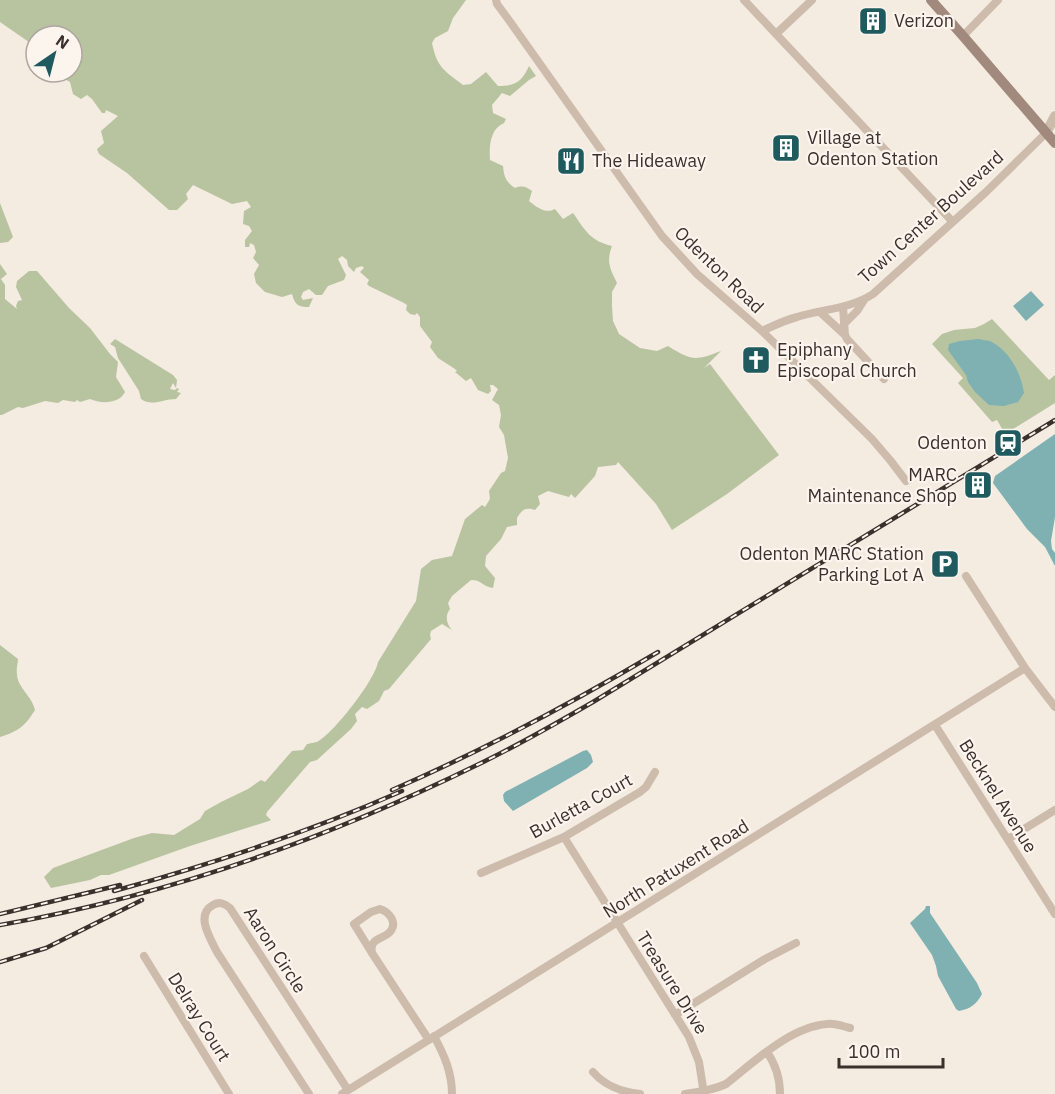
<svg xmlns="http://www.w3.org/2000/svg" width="1055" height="1094" font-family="'IBM Plex Sans',sans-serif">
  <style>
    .green { fill: #b8c4a0 }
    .water { fill: #7fb0b2 }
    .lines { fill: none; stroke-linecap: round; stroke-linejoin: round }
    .minor { stroke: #cdbbac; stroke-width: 8 }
    .tertiary { stroke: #cdbbac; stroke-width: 10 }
    .secondary { stroke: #a18a7d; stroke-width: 10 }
    .rail-casing { stroke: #3b302b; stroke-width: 4.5 }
    .rail { stroke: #fbf5ee; stroke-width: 2; stroke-dasharray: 7; stroke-linecap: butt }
    .labels { text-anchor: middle; stroke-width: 4.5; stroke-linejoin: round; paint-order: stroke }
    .poi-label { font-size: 18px; fill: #3b302b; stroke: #fbf5ee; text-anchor: start }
    .street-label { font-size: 18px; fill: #3b302b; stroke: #fbf5ee }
  </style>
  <rect width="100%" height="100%" fill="#f4ebe1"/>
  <path class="green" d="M0,0H466L453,18L448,31L435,38L432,43C437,68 444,70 463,85L471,84L486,72L498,86C515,86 522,82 529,66L536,76L529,80L510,96L502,93L492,105L493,113L506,119L504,123C490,129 489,146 490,160L503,166C504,177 506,182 515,188C522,185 527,187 532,191L529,201C538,208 545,214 555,209L563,219L573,213C585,230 590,241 612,246C606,262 610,269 617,283L612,292V306L613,321L619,334L640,348L657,351L668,346C692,361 695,361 721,351L704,368L710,364L779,455L727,494L672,530L656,504L618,462L616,465L598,467L595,476L575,498L571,494L569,497L548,491L538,496L540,504L535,510C525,507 522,510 517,518V525L507,527L501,539L486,556L485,566L495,578L493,588C483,587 482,580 471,580L452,596L448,603L450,609C445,615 446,624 452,630L442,624L431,631L430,635L431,639L389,689L384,691L379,701L367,709L362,707L355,714L357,721L351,729L317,760L310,762L267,812L266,815L271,820L269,821L190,846L109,875H101L90,880L51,888L44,877L53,868L134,838L152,833L174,835L200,819L205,811L221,802L248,789L261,780L265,782L292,751L303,750L307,744C308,744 316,742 317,742C333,734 375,680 378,662L416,601L421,569L432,560L452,556L465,519L482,505L485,507L490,499L489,491L501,473L505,471L508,458L504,435L499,427L501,415L499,405L492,400L498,389L493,385H490L491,391L488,394L478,390L471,378L466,381L455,372L457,371L455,369L438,358L430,347L432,342L420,326V317L417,313L415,315L410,314L406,310L407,305L404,303L369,286L367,284L369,280L360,272L364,268L362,266L356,268L354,272L348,266L347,260L342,256L338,259L346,275L344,280L328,286L322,295H316L309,289L303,292L301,297L303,300L313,298L309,307C298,307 295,305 292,294L282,297L265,292L256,283L254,274L259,265L253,258L256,252L254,245L250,243L249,247H245V240L252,231L249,226L243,224L244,211L251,207L247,201L232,204L193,185L186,194L188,199L177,210H169L127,173L99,154L97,149L104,143L101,131L118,116L106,110L105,113H102L92,99L87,95L81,99L73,94L70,82L52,72H72V36H36V47L0,22Z
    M0,203L13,237L8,242L0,243Z
    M0,264L7,274L1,279L5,285V299L17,309L16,306L18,301L22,300L16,287L17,281L29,271H37L69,308L90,328L110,354L118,362L116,377L125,392C119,404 101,404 90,399L80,402L77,400L75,402L63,400L58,403L45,401L23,408L18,407L2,415H0Z
    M992,319L1049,380L1055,375V403L1005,434L997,420L992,422L958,383L963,378L932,344L942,334L954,330L975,328L984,324Z
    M115,339L173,375L177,380L176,388L173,383L170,389L175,390L177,388L179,389L177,392L181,393L176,399C163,399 152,407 141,399L139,391L118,358L115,347L110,344Z
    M0,645L18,659C18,663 16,669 17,674C17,687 32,696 35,710C25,726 19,731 0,737Z"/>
  <path class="water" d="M1031,291L1044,305L1026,321L1013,306Z
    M978,339C982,340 988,340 992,342C1010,352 1021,373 1024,393L1018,402L1004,406L989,405L975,392L968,382L966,375L948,350L949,344L960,341Z
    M1055,434V517L1051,541L1052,549L1055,553V566L1045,547L1027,529L993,483L995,476Z
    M587,750L591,755L593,762L587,768L513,811L504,801L503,795L505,792L583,751Z
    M926,906H930V913L977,983L982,994C977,1004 970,1009 959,1011L956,1009L938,976L936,966L932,955L910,923L925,909Z"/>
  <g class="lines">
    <path class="minor" d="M496,0L497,4L511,23L662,236L697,274L762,331L872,439L890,460L906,481
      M744,0L952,221
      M776,34L812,0
      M963,36L998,0
      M843,307L845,335L847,339L884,379
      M820,312L845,335
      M844,324L857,311L864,300
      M762,331C773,326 785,320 797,317C823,309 850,309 873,294L986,192L1046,133
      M966,576L1025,668L1055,707
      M935,725L1055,914
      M564,837L689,1037L699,1062L704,1094
      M1008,839L1055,810
      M481,873L564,837L640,792L646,787L655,772
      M372,953L354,924L371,912L380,909C389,912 398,922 390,932C382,940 369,938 372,953L429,1040
      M144,956L229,1094
      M675,1015L765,959L796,943
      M434,1036C444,1055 452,1072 452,1094
      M767,1052C776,1065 780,1078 780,1094
      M593,1072C605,1086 622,1092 640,1094
      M309,1094L217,952C210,938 195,915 213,905C220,901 225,904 230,908L348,1090
      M342,1094L1025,668
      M685,1094C700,1092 713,1090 726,1084C754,1062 790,1027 827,1024C835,1023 842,1026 850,1028"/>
    <path class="tertiary" d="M1046,133L1055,116"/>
    <path class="secondary" d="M931,0L963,36L1055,143"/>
    <g class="rail-casing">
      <path id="rail" d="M392,790C484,750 572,703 658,652
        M114,891C212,864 309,832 402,791
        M0,914L120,885
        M0,925C166,896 326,839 477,765C517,746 555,724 593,702L1055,420
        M0,962L46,948L142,900"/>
    </g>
    <use href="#rail" class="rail"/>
  </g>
  <defs>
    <g id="building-square" transform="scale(1.5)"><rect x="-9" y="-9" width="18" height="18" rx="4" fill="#1f5a5e" stroke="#fbf5ee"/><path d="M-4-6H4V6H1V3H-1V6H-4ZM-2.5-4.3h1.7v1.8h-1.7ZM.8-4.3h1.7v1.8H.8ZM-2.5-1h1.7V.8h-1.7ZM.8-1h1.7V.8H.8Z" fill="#fff"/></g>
    <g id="restaurant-square" transform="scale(1.5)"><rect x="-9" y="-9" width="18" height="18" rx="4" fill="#1f5a5e" stroke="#fbf5ee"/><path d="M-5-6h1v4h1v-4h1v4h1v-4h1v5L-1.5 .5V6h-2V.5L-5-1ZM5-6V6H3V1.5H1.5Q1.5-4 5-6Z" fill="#fff"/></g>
    <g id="church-square" transform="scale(1.5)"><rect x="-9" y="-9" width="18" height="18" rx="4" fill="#1f5a5e" stroke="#fbf5ee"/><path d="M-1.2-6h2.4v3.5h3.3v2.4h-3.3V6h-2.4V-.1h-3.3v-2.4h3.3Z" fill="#fff"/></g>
    <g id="station-square" transform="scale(1.5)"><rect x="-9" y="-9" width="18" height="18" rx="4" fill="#1f5a5e" stroke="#fbf5ee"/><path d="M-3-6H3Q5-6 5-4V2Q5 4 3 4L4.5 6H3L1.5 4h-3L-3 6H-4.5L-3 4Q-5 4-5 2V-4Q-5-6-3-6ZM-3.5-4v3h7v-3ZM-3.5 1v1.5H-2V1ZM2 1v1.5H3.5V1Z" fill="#fff"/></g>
    <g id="parking-square" transform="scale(1.5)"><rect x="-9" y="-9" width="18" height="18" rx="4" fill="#1f5a5e" stroke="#fbf5ee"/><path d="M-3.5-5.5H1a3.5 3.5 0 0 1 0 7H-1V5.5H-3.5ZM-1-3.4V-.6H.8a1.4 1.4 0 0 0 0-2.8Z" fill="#fff"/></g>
  </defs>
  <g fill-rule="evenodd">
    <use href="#building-square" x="873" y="21"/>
    <use href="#building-square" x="786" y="148"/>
    <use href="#restaurant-square" x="571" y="161"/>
    <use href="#church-square" x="756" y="360"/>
    <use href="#station-square" x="1008" y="443"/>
    <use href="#building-square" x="978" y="485"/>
    <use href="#parking-square" x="945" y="564"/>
  </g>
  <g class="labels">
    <g class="poi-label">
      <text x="894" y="27">Verizon</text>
      <text x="807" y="144">Village at<tspan x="807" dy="21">Odenton Station</tspan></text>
      <text x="592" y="167">The Hideaway</text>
      <text x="777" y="356">Epiphany<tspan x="777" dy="21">Episcopal Church</tspan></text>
      <text x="987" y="449" text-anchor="end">Odenton</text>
      <text x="957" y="481" text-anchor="end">MARC<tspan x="957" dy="21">Maintenance Shop</tspan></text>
      <text x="924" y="560" text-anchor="end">Odenton MARC Station<tspan x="924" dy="21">Parking Lot A</tspan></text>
    </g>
    <g class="street-label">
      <text transform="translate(931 217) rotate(-42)" y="6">Town Center Boulevard</text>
      <text transform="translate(719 270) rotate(44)" y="6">Odenton Road</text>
      <text transform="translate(998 796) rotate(58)" y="6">Becknel Avenue</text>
      <text transform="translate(581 806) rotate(-29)" y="6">Burletta Court</text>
      <text transform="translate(676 869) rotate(-32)" y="6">North Patuxent Road</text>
      <text transform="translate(275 950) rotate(57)" y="6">Aaron Circle</text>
      <text transform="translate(672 983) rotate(58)" y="6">Treasure Drive</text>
      <text transform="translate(199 1017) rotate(58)" y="6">Delray Court</text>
    </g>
  </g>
  <g transform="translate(54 54) rotate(35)"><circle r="28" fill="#fbf5ee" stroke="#aea6a0" stroke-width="1.5"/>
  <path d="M0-4.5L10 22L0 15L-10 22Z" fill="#1f5a5e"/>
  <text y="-9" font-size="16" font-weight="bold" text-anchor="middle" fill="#3b302b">N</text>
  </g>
  <path d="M839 1058v9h104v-9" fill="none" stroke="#3b302b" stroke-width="3"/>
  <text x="848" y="1058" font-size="18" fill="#3b302b" stroke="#fbf5ee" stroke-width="4.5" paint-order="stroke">100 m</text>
</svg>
